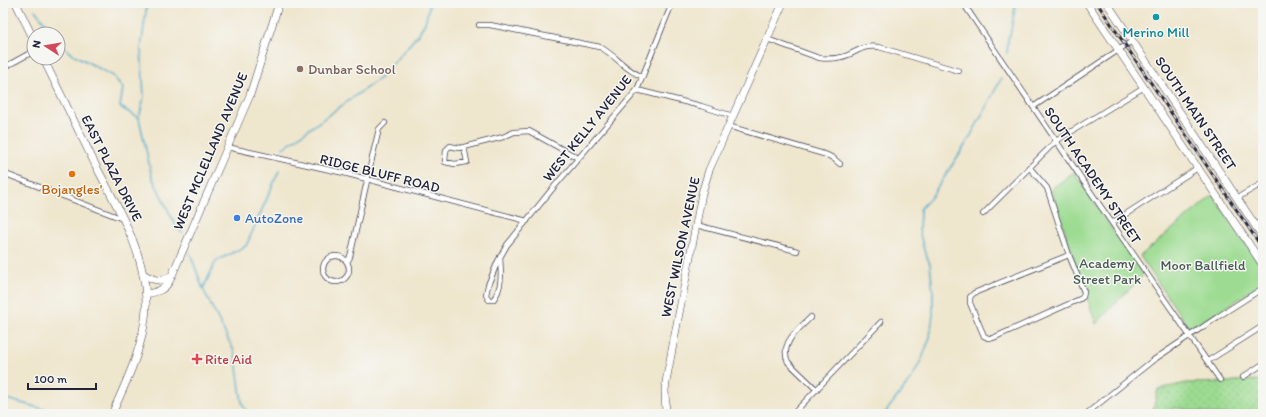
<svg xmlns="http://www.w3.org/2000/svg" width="1266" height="417" font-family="Itim,sans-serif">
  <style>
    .grass { fill: url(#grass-dots); stroke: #5f7e66 }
    .park { fill: #9cdb91; stroke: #5f7e66 }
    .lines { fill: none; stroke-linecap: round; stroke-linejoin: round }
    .stream { stroke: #4dabcc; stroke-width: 1.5 }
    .street-casing { stroke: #413f51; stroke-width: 6 }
    .secondary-casing { stroke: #413f51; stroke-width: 8 }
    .primary-casing { stroke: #413f51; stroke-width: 8 }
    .street { stroke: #fff; stroke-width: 4.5 }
    .secondary { stroke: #fff; stroke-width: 7 }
    .primary { stroke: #fff; stroke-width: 7 }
    .rail-casing { stroke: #22223b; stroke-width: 3 }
    .rail { stroke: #f6f6f2; stroke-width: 1.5; stroke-dasharray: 4.5; stroke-linecap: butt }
    .culture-dot { fill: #0f9aa8; stroke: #f6f6f2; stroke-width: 1.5 }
    .education-dot { fill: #8d6e63; stroke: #f6f6f2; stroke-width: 1.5 }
    .food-dot { fill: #e8710a; stroke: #f6f6f2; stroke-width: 1.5 }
    .shop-dot { fill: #3f7fe0; stroke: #f6f6f2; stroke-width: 1.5 }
    .health-dot { fill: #e0444e; stroke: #f6f6f2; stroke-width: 1.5 }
    .labels { text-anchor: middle; stroke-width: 3; stroke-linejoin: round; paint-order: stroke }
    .culture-label { font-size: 14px; fill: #0d838f; stroke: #f6f6f2 }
    .education-label { font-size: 14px; fill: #785e54; stroke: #f6f6f2; text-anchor: start }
    .street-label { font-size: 14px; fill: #22223b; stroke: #f6f6f2 }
    .food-label { font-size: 14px; fill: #c56008; stroke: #f6f6f2 }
    .shop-label { font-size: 14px; fill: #366cbe; stroke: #f6f6f2; text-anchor: start }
    .park-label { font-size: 14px; fill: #475a55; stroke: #f6f6f2 }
    .health-label { font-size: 14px; fill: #be3a42; stroke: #f6f6f2; text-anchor: start }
  </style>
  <defs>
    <pattern id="grass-dots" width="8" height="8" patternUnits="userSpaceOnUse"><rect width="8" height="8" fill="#9cdb91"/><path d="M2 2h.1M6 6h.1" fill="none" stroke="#86bc7e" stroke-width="1.8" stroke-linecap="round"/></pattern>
  </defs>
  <rect width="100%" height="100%" fill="#f6f6f2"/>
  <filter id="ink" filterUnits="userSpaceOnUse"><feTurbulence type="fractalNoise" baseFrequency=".025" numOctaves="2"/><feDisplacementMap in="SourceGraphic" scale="8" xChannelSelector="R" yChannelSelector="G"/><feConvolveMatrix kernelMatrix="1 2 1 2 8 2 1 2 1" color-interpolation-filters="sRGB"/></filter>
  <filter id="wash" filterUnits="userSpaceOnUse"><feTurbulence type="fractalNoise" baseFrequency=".012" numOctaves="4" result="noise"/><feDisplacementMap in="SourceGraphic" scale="16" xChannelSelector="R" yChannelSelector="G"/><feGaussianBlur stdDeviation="0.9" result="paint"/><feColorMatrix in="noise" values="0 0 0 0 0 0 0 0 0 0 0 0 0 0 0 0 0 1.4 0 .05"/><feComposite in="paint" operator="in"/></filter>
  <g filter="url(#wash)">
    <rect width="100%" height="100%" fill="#efe6ce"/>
    <path class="grass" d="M1263,380V414H1214L1177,408L1167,410L1163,414H1152L1158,389L1186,383L1229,382L1234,381Z"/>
    <path class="park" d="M1074,172L1143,275L1096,324L1051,189Z
      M1213,195L1263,269V283L1191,331L1140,256Z"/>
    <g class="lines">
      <path class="stream" d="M147,3L141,49L144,97L139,118L152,177L175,224L182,233
        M35,10L54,34
        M58,39L69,52L113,76L123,88L120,107L139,118
        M1007,53L1008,38L1010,35L1016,3
        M283,148L380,78L417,36L425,23L430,3
        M190,253L203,289L235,353L242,403L248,414
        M203,289L216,261L246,246L279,171
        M3,398L61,414
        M884,414L912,378L923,356L930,337L933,314V292L930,264L924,250L919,230L920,211L921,208L932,196L969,139L1001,79"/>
    </g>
  </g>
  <g filter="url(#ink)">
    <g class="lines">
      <g class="street-casing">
        <path id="street" d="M963,3L1090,191L1220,380
          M479,25H490L600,47C618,57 623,69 643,77
          M767,39L819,58C828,59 838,59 848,55C860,50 864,45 879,47L959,71
          M3,68L34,51
          M637,90L701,106L733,116
          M1033,107L1132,41
          M728,126L827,155L833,158L840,164
          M450,146L459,148L464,147L467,162L455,164L445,162L446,150Z
          M227,147L344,173L527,221
          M464,147L503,137L514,132L529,131L578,158
          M1029,167L1047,188L1069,255L1084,292L1083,297L1080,299L993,338H988L984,336L970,303V297L974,293L1069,255
          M3,173L123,219
          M1237,198L1263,183
          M983,214L1056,141L1144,87
          M1112,223L1199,167
          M696,225L797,251
          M323 269a13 13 0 1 1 26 0a13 13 0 1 1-26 0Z
          M500,257C501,271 503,288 493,300H489L486,295L488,285L498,261L507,245L553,188L637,90L669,11L673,3
          M347,262L350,257L373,154L379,129L385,123
          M811,317C799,329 779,343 788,362L817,390
          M1208,361L1263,326
          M1243,377L1263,364
          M793,414L881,322
          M1086,414L1152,361L1219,316L1263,288"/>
      </g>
      <g class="secondary-casing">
        <path id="secondary" d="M1087,3L1263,265
          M143,274C154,280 161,284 172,275
          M146,294C156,292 164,291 170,280L250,95L279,3
          M666,414L665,390L667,376L696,225L702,193L709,170L783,3"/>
      </g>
      <g class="primary-casing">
        <path id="primary" d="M16,3L34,40
          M1107,3L1263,237
          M43,58C60,93 78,129 95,164C118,209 148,256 146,308C144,346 127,380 112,414"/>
      </g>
      <use href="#street" class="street"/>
      <use href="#secondary" class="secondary"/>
      <use href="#primary" class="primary"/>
      <g class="rail-casing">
        <path id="rail" d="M1097,3L1263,249"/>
      </g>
      <use href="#rail" class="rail"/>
    </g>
  </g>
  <circle class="culture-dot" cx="1156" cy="17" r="4"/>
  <circle class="education-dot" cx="300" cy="69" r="4"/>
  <circle class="food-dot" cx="72" cy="174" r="4"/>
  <circle class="shop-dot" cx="237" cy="218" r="4"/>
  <path class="health-dot" d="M195 353h4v4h4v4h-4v4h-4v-4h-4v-4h4z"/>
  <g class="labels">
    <g class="culture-label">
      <text x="1156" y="37">Merino Mill</text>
    </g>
    <g class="education-label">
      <text x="308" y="74">Dunbar School</text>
    </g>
    <g class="street-label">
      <text transform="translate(1196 113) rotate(56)" y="5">SOUTH MAIN STREET</text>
      <text transform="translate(587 128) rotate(-51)" y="5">WEST KELLY AVENUE</text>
      <text transform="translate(210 151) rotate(-67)" y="5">WEST MCLELLAND AVENUE</text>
      <text transform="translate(112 168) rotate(63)" y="5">EAST PLAZA DRIVE</text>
      <text transform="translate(380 173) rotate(14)" y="5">RIDGE BLUFF ROAD</text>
      <text transform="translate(1093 175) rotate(56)" y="5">SOUTH ACADEMY STREET</text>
      <text transform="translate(680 247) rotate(-78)" y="5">WEST WILSON AVENUE</text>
    </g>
    <g class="food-label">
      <text x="72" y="194">Bojangles'</text>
    </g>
    <g class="shop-label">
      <text x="245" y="223">AutoZone</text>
    </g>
    <g class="park-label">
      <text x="1107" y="268">Academy<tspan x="1107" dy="16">Street Park</tspan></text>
      <text x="1203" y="270">Moor Ballfield</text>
    </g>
    <g class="health-label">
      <text x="205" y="364">Rite Aid</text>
    </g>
  </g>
  <rect width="1266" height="417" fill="none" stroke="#f6f6f2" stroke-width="16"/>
  <g transform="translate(46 46) rotate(282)"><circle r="19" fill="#f6f6f2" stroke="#a1a1a9"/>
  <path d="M0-3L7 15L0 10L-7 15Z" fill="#d1495b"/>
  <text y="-6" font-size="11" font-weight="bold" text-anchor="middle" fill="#22223b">N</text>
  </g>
  <path d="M28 383v6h68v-6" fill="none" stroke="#22223b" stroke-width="2"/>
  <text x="34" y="383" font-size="12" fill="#22223b" stroke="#f6f6f2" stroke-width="3" paint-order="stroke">100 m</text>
</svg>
